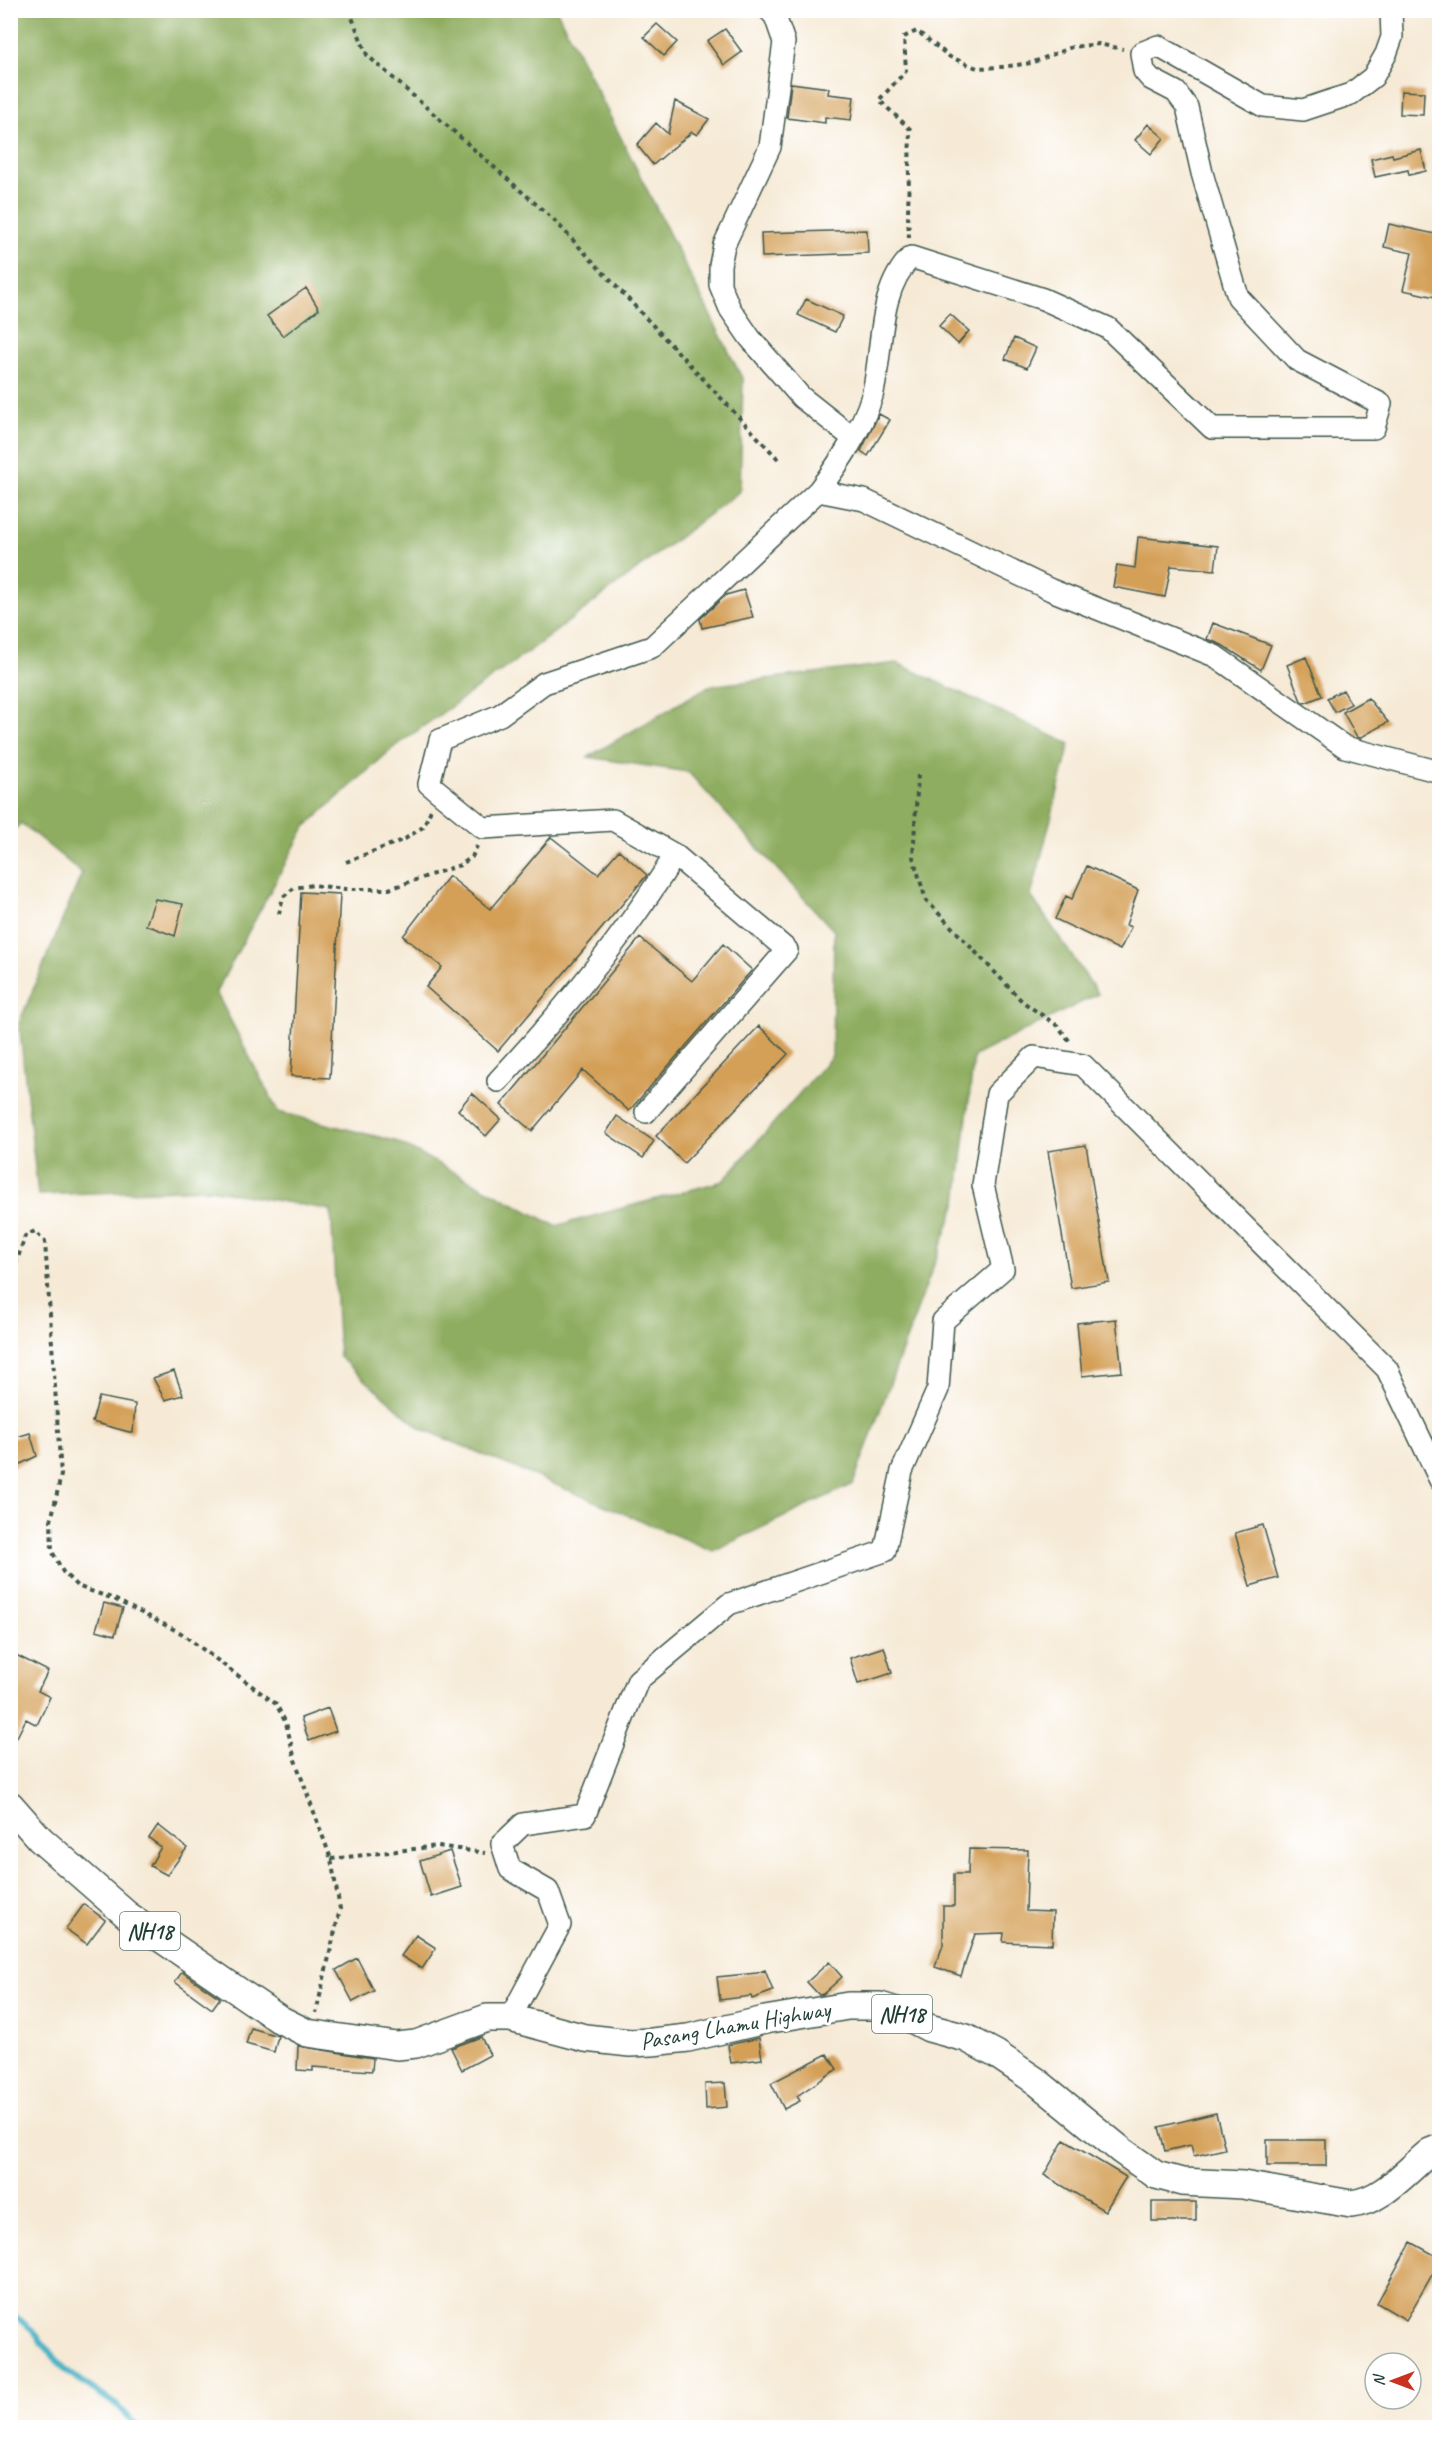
<svg xmlns="http://www.w3.org/2000/svg" width="1450" height="2438" font-family="Caveat,sans-serif">
  <style>
    .forest { fill: #8fad61; stroke: #57754a; stroke-width: 1.5 }
    .lines { fill: none; stroke-linecap: round; stroke-linejoin: round }
    .stream { stroke: #49b3c7; stroke-width: 6 }
    .building { fill: #d4a059 }
    .minor-casing { stroke: #3f574c; stroke-width: 24 }
    .major-casing { stroke: #3f574c; stroke-width: 30 }
    .path { stroke: #3f574c; stroke-width: 4; stroke-dasharray: 4.5 4.5; stroke-linecap: butt }
    .minor { stroke: #fff; stroke-width: 21 }
    .major { stroke: #fff; stroke-width: 27 }
    .labels { text-anchor: middle; stroke-width: 6; stroke-linejoin: round; paint-order: stroke }
    .shield { fill: #fff; stroke: #627771; stroke-width: 1.5 }
    .shield-label { font-size: 22px; font-weight: bold; fill: #1f3d34 }
    .street-label { font-size: 24px; fill: #1f3d34; stroke: #fff }
  </style>
  <rect width="100%" height="100%" fill="#fff"/>
  <filter id="ink" filterUnits="userSpaceOnUse"><feTurbulence type="fractalNoise" baseFrequency=".0167" numOctaves="2"/><feDisplacementMap in="SourceGraphic" scale="12" xChannelSelector="R" yChannelSelector="G"/><feConvolveMatrix kernelMatrix="1 2 1 2 8 2 1 2 1" color-interpolation-filters="sRGB"/></filter>
  <filter id="wash" filterUnits="userSpaceOnUse"><feTurbulence type="fractalNoise" baseFrequency=".008" numOctaves="4" result="noise"/><feDisplacementMap in="SourceGraphic" scale="24" xChannelSelector="R" yChannelSelector="G"/><feGaussianBlur stdDeviation="1.35" result="paint"/><feColorMatrix in="noise" values="0 0 0 0 0 0 0 0 0 0 0 0 0 0 0 0 0 1.4 0 .05"/><feComposite in="paint" operator="in"/></filter>
  <g filter="url(#wash)">
    <rect width="100%" height="100%" fill="#f6ead6"/>
    <path class="forest" d="M11,11H557L743,380L740,491L535,647L393,748L305,827L216,992L278,1112L395,1141L556,1226L723,1181L832,1056L834,931L688,772L588,757L709,686L897,663L1070,744L1031,896L1098,994L974,1056L957,1202L853,1484L713,1551L420,1428L339,1357L331,1210L209,1189L38,1195L19,1023L82,873L21,823L11,833Z"/>
    <g class="lines">
      <path class="stream" d="M10,2312L31,2329L65,2370L119,2407L139,2428"/>
    </g>
    <g id="blocks">
      <path class="building" d="M657,24L677,42L664,56L644,37Z
        M725,29L742,52L724,65L707,41Z
        M791,83L829,88L828,94L854,97L851,120L825,117V123L787,118Z
        M1401,91L1424,92L1423,115L1400,114Z
        M675,101L709,119L697,135L692,132L653,165L637,145L656,123L668,134Z
        M1148,124L1164,138L1151,154L1135,140Z
        M1421,150L1426,171L1409,175L1408,170L1375,177L1371,159L1392,154L1393,157Z
        M1389,224L1440,235V298L1403,290L1412,253L1384,247Z
        M867,230L868,253L762,257L761,233Z
        M306,288L319,309L283,336L267,316Z
        M806,299L843,316L835,332L798,315Z
        M950,314L969,331L958,344L939,326Z
        M1014,338L1036,348L1027,368L1005,359Z
        M879,414L890,420L868,456L861,451Z
        M1138,537L1218,546L1215,570L1171,566L1165,597L1113,587L1117,565L1135,568Z
        M744,590L753,617L702,628L700,619L726,595Z
        M1213,623L1271,645L1261,670L1222,645L1207,639Z
        M1306,657L1322,696L1305,703L1301,701L1287,665Z
        M1343,690L1351,704L1335,712L1327,698Z
        M1368,698L1388,722L1360,738L1357,737L1343,712Z
        M551,837L598,874L619,850L647,875L498,1051L426,987L442,967L403,936L449,876L490,909Z
        M1087,866L1138,890L1126,925L1131,927L1120,950L1055,919L1066,896L1072,899Z
        M301,892L340,894L330,1078L291,1076Z
        M155,899L183,904L175,936L146,925Z
        M640,938L692,981L723,944L752,970L629,1111L583,1070L532,1131L501,1105Z
        M759,1026L788,1054L684,1163L656,1136Z
        M472,1093L501,1119L486,1136L458,1110Z
        M617,1116L654,1141L643,1158L606,1133Z
        M1086,1145L1109,1282L1071,1288L1048,1151Z
        M1116,1319L1122,1372L1082,1376L1077,1323Z
        M174,1371L183,1395L165,1400L153,1378Z
        M99,1397L135,1404L133,1433L92,1422Z
        M30,1433L37,1456L10,1469V1439Z
        M1263,1525L1278,1578L1250,1586L1235,1533Z
        M104,1603L123,1608L115,1635L96,1630Z
        M884,1647L892,1673L858,1684L850,1658Z
        M10,1652L48,1671L38,1691L50,1697L37,1725L26,1719L10,1751Z
        M328,1708L336,1731L309,1741L301,1718Z
        M158,1825L187,1848L167,1875L150,1866L161,1847L149,1838Z
        M969,1849L1028,1850L1026,1911L1053,1912L1052,1944L1003,1942L1004,1933L975,1934L961,1976L935,1967L943,1945V1906H954V1874H968Z
        M450,1851L462,1887L431,1897L420,1861Z
        M84,1904L105,1920L87,1944L66,1929Z
        M416,1935L436,1948L422,1969L401,1956Z
        M357,1958L374,1991L353,2002L336,1970Z
        M829,1962L842,1977L823,1994L819,1995L807,1982Z
        M765,1970L773,1991L752,1999L751,1996L720,2000L717,1977L757,1973Z
        M182,1972L220,1998L212,2009L175,1982Z
        M251,2028L278,2036L274,2052L246,2044Z
        M481,2037L490,2055L462,2070L451,2048Z
        M759,2038L762,2059L731,2063L728,2045Z
        M298,2046L373,2058L372,2071L313,2067V2071L297,2070Z
        M827,2054L837,2069L797,2096L800,2101L784,2109L771,2083Z
        M725,2083L727,2107L706,2109L705,2084Z
        M1216,2113L1225,2149L1194,2156L1191,2145L1165,2151L1159,2127Z
        M1064,2140L1126,2177L1105,2211L1044,2175Z
        M1267,2140H1326V2166H1267Z
        M1152,2202H1196V2221H1152Z
        M1411,2242L1440,2258V2261L1406,2320L1377,2303Z"/>
    </g>
  </g>
  <g filter="url(#ink)">
    <use href="#blocks" fill-opacity="0" stroke="#3f574c" stroke-width="1.5"/>
    <g class="lines">
      <g class="minor-casing">
        <path id="minor" d="M769,10L775,16L784,42L770,147L724,245L720,265V285L730,309L750,338L801,397L853,438
          M818,491C840,462 861,431 872,396C884,351 876,292 911,257L1043,299L1108,328L1212,428H1374L1381,404L1297,360L1238,297L1202,173L1187,107L1176,92L1151,79L1144,71L1141,53L1158,46L1263,106L1303,110L1351,94L1373,77L1386,54L1392,37L1391,10
          M498,1081C563,1011 625,936 675,855
          M646,1112L787,950L675,855L613,820L483,828L429,784L440,740L500,715L544,683L652,647L818,491L864,500L1051,590L1215,656L1345,747L1440,772
          M510,2018L560,1925L548,1891L510,1869L502,1844L523,1824L585,1815L638,1680L729,1604L885,1551L902,1471L938,1389L943,1321L1003,1269L983,1185L997,1094L1034,1057L1083,1065L1387,1369L1440,1480"/>
      </g>
      <g class="major-casing">
        <path id="major" d="M10,1805L40,1839L127,1915L279,2019L307,2033L397,2046L416,2044L487,2018H510L585,2038L630,2043L652,2042L688,2038L765,2020L848,2006H880L896,2011L929,2028L966,2038L996,2054L1036,2081L1122,2151L1156,2175L1182,2182L1243,2185L1351,2204C1383,2201 1406,2171 1430,2152L1440,2148"/>
      </g>
      <path class="path" d="M349,10L367,55L554,220L780,461
        M909,238L908,215L910,129L879,100L906,71L904,37L917,31L950,57L977,68L1002,67L1031,63L1072,47L1098,44L1123,49
        M918,775L913,857L926,900L1023,1002L1058,1026L1071,1043
        M346,862L405,839L423,827L431,810
        M279,914L283,897L294,888L313,885L345,889H389L460,865L472,857L477,846
        M13,1273L25,1236L35,1231L45,1242L61,1475L51,1521L52,1551L63,1572L77,1586L114,1599L181,1633L276,1704L286,1723L295,1760L331,1859L340,1909L316,2013
        M331,1859L438,1846L485,1853"/>
      <use href="#minor" class="minor"/>
      <use href="#major" class="major"/>
    </g>
  </g>
  <g class="labels">
    <g class="shield">
      <rect x="120" y="1912" width="60" height="38" rx="4.5"/>
      <rect x="872" y="1995" width="60" height="38" rx="4.5"/>
    </g>
    <g class="shield-label">
      <text x="150" y="1939">NH18</text>
      <text x="902" y="2022">NH18</text>
    </g>
    <g class="street-label">
      <text transform="translate(735 2025) rotate(-10)" y="8">Pasang Lhamu Highway</text>
    </g>
  </g>
  <rect width="1450" height="2438" fill="none" stroke="#fff" stroke-width="36"/>
  <g transform="translate(1393 2381) rotate(270)"><circle r="28" fill="#ffffff" stroke="#a5b1ae" stroke-width="1.5"/>
  <path d="M0-4.5L10 22L0 15L-10 22Z" fill="#c8321e"/>
  <text y="-9" font-size="16" font-weight="bold" text-anchor="middle" fill="#1f3d34">N</text>
  </g>
</svg>
